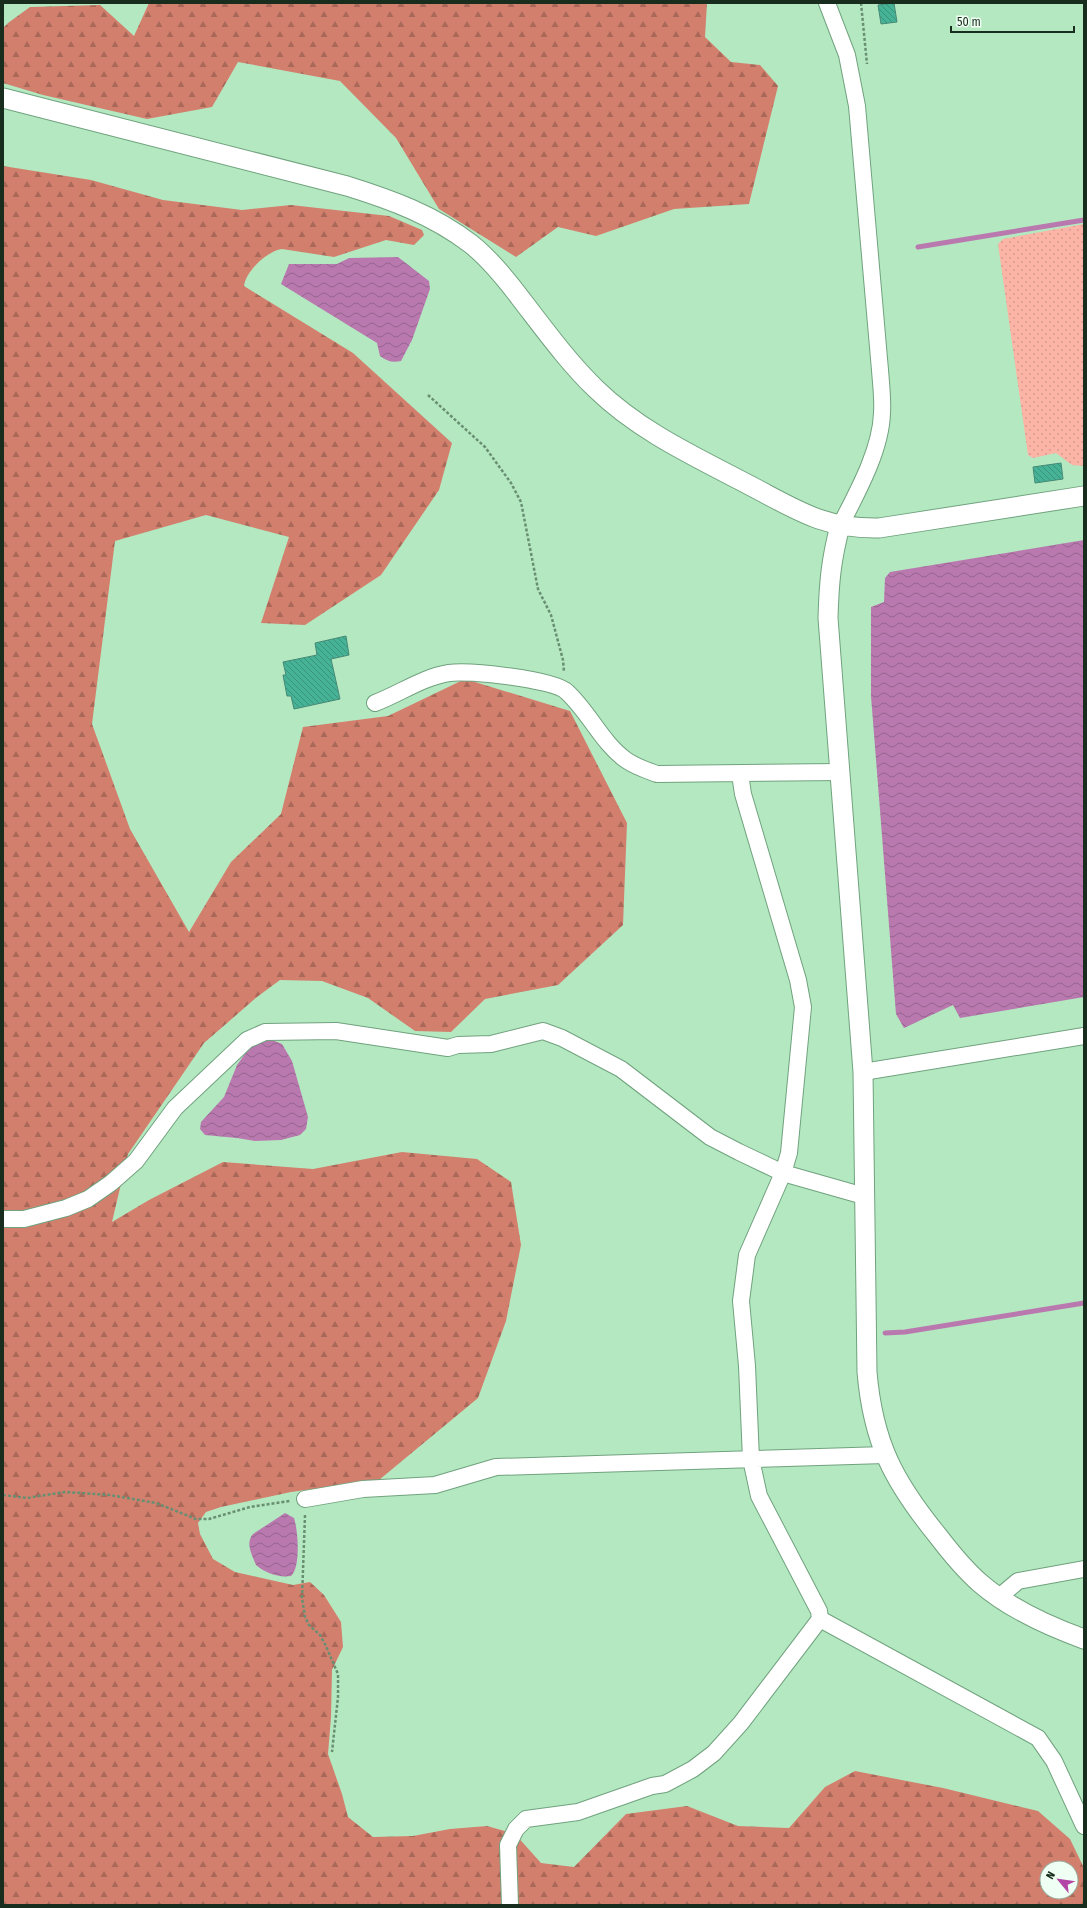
<svg xmlns="http://www.w3.org/2000/svg" width="1087" height="1908" font-family="'Fira Sans Condensed',sans-serif">
  <style>
    .grass { fill: url(#grass-dots) }
    .forest { fill: url(#forest-firs); fill-rule: evenodd }
    .water { fill: url(#water-waves) }
    .lines { fill: none; stroke-linecap: round; stroke-linejoin: round }
    .stream { stroke: #b979af; stroke-width: 5 }
    .building { fill: url(#building-back-hatch); stroke: #468a76 }
    .minor-casing { stroke: #70a27e; stroke-width: 18 }
    .tertiary-casing { stroke: #70a27e; stroke-width: 21 }
    .path { stroke: #698f73; stroke-width: 2.5; stroke-dasharray: 3 2; stroke-linecap: butt }
    .minor { stroke: #fff; stroke-width: 16 }
    .tertiary { stroke: #fff; stroke-width: 19 }
  </style>
  <defs>
    <pattern id="grass-dots" width="8" height="8" patternUnits="userSpaceOnUse"><rect width="8" height="8" fill="#fbb4a5"/><path d="M2 2h.1M6 6h.1" fill="none" stroke="#d69b8e" stroke-width="1.8" stroke-linecap="round"/></pattern>
    <pattern id="forest-firs" width="22" height="20" patternUnits="userSpaceOnUse"><rect width="22" height="20" fill="#d37f6d"/><path d="M5 1l3.5 6h-7zM16 11l3.5 6h-7z" fill="#aa6859"/></pattern>
    <pattern id="water-waves" width="16" height="10" patternUnits="userSpaceOnUse"><rect width="16" height="10" fill="#b979af"/><path d="M0 5q4-4 8 0t8 0" fill="none" stroke="#95648e"/></pattern>
    <pattern id="building-back-hatch" width="6" height="6" patternUnits="userSpaceOnUse"><rect width="6" height="6" fill="#47b396"/><path d="M-1 5l2 2M0 0l6 6M5-1l2 2" fill="none" stroke="#3a927a"/></pattern>
  </defs>
  <rect width="100%" height="100%" fill="#b4e8c1"/>
  <path class="grass" d="M1084,224V466L1072,465L1056,453L1033,458L1028,455L998,244L1003,239Z"/>
  <path class="forest" d="M149,3H707L705,37L731,62L760,65L778,86L749,204L674,209L596,236L558,227L516,257L439,209L396,138L340,81L238,62L212,107L147,119L43,95L3,83V28L8,23L30,7L100,5L134,36Z
    M3,166L91,180L163,200L242,210L291,205L389,216L422,230L424,235L414,245L386,240L334,257L282,249C267,251 246,271 244,286L353,353L452,443L439,490L381,575L305,625L261,623L289,537L206,515L115,541L92,724L130,829L189,932L231,862L281,814L303,727L388,716L465,679L570,711L627,823L623,925L558,985L485,999L451,1032L415,1031L368,998L322,981L280,980L257,997L204,1043L128,1154L112,1222L149,1200L223,1162L313,1169L402,1152L477,1159L511,1182L521,1245L506,1321L478,1398L379,1480L291,1492L221,1507L206,1512L198,1523L200,1534L213,1559L235,1572L293,1585L310,1582L324,1595L341,1622L343,1647L332,1670L331,1717L328,1754L342,1794L348,1817L373,1837L413,1836L450,1829L487,1826L515,1834L541,1863L574,1867L626,1814L687,1806L738,1826L789,1828L825,1787L855,1771L943,1788L1038,1811L1070,1839L1084,1868V1905H3ZM1047,1868H1071V1892H1047Z"/>
  <path class="water" d="M398,257L429,281L430,289L412,340L401,361C392,363 387,361 380,356L377,343L281,284L289,264H337L349,258Z
    M1084,540V997L960,1018L953,1005L904,1028L896,1014L871,696V607L884,602L885,578L890,572Z
    M267,1038L282,1044L292,1061L308,1117L306,1129L300,1135L281,1140L255,1141L237,1138L205,1135L200,1129L201,1122L224,1097L237,1065L250,1047Z
    M285,1513L294,1518C298,1530 301,1567 291,1576C279,1578 265,1573 256,1565C252,1555 245,1543 253,1534Z"/>
  <g class="lines">
    <path class="stream" d="M918,247L1084,220
      M885,1333L905,1332L1084,1303"/>
  </g>
  <path class="building" d="M894,3L897,22L881,24L878,5Z
    M1061,463L1063,479L1035,483L1033,467Z
    M346,636L349,655L331,659L340,699L294,709L291,696H287L283,675H286L283,662L317,655L315,643Z"/>
  <g class="lines">
    <g class="minor-casing">
      <path id="minor" d="M827,3L847,55L857,106L880,370C881,384 883,399 882,413C881,450 857,493 840,526
        M375,703C399,694 423,677 449,673C468,670 554,679 567,692C589,712 602,743 626,760C636,767 646,770 657,774L841,772
        M740,774L743,794L798,980L803,1007L789,1153L783,1173L747,1255L741,1301L747,1366L751,1459L759,1496L819,1611L820,1619L1038,1738L1054,1761L1084,1826
        M863,1072L1084,1036
        M5,1219H24L66,1208L88,1199L111,1183L136,1161L175,1108L247,1040L265,1032L336,1031L448,1048L458,1045L491,1044L543,1031L562,1038L621,1069L710,1137L739,1152L783,1173L864,1196
        M305,1499L363,1489L435,1485L496,1467L885,1455
        M999,1597L1018,1581L1084,1569
        M510,1905L508,1845L516,1829L526,1819L578,1812L652,1786L665,1784L693,1769L714,1753L741,1723L820,1619"/>
    </g>
    <g class="tertiary-casing">
      <path id="tertiary" d="M3,98L347,186C392,200 433,215 471,244C490,259 506,279 521,299C545,330 568,362 596,389C640,432 698,458 751,486C797,510 824,529 879,528L1084,496
        M840,526C831,560 829,583 828,618L863,1072L867,1372C873,1443 894,1482 938,1536C951,1553 964,1569 980,1583C1010,1609 1048,1626 1084,1639"/>
    </g>
    <path class="path" d="M861,3L867,64
      M428,395L485,447L511,483L521,502L538,589L551,615L563,660L564,672
      M3,1495L27,1498L65,1492L110,1495L156,1503L196,1519H209L250,1507L290,1501
      M305,1515L302,1598L305,1617L309,1625L320,1635L325,1644L338,1674V1697L332,1752"/>
    <use href="#minor" class="minor"/>
    <use href="#tertiary" class="tertiary"/>
  </g>
  <rect width="1087" height="1908" fill="none" stroke="#182d1e" stroke-width="8"/>
  <g transform="translate(1059 1880) rotate(299)"><circle r="19" fill="#effff3" stroke="#99ab9e"/>
  <path d="M0-3L7 15L0 10L-7 15Z" fill="#b245a5"/>
  <text y="-6" font-size="11" font-weight="bold" text-anchor="middle" fill="#182d1e">N</text>
  </g>
  <path d="M951 26v6h123v-6" fill="none" stroke="#182d1e" stroke-width="2"/>
  <text x="957" y="26" font-size="12" fill="#182d1e" stroke="#effff3" stroke-width="3" paint-order="stroke">50 m</text>
</svg>
